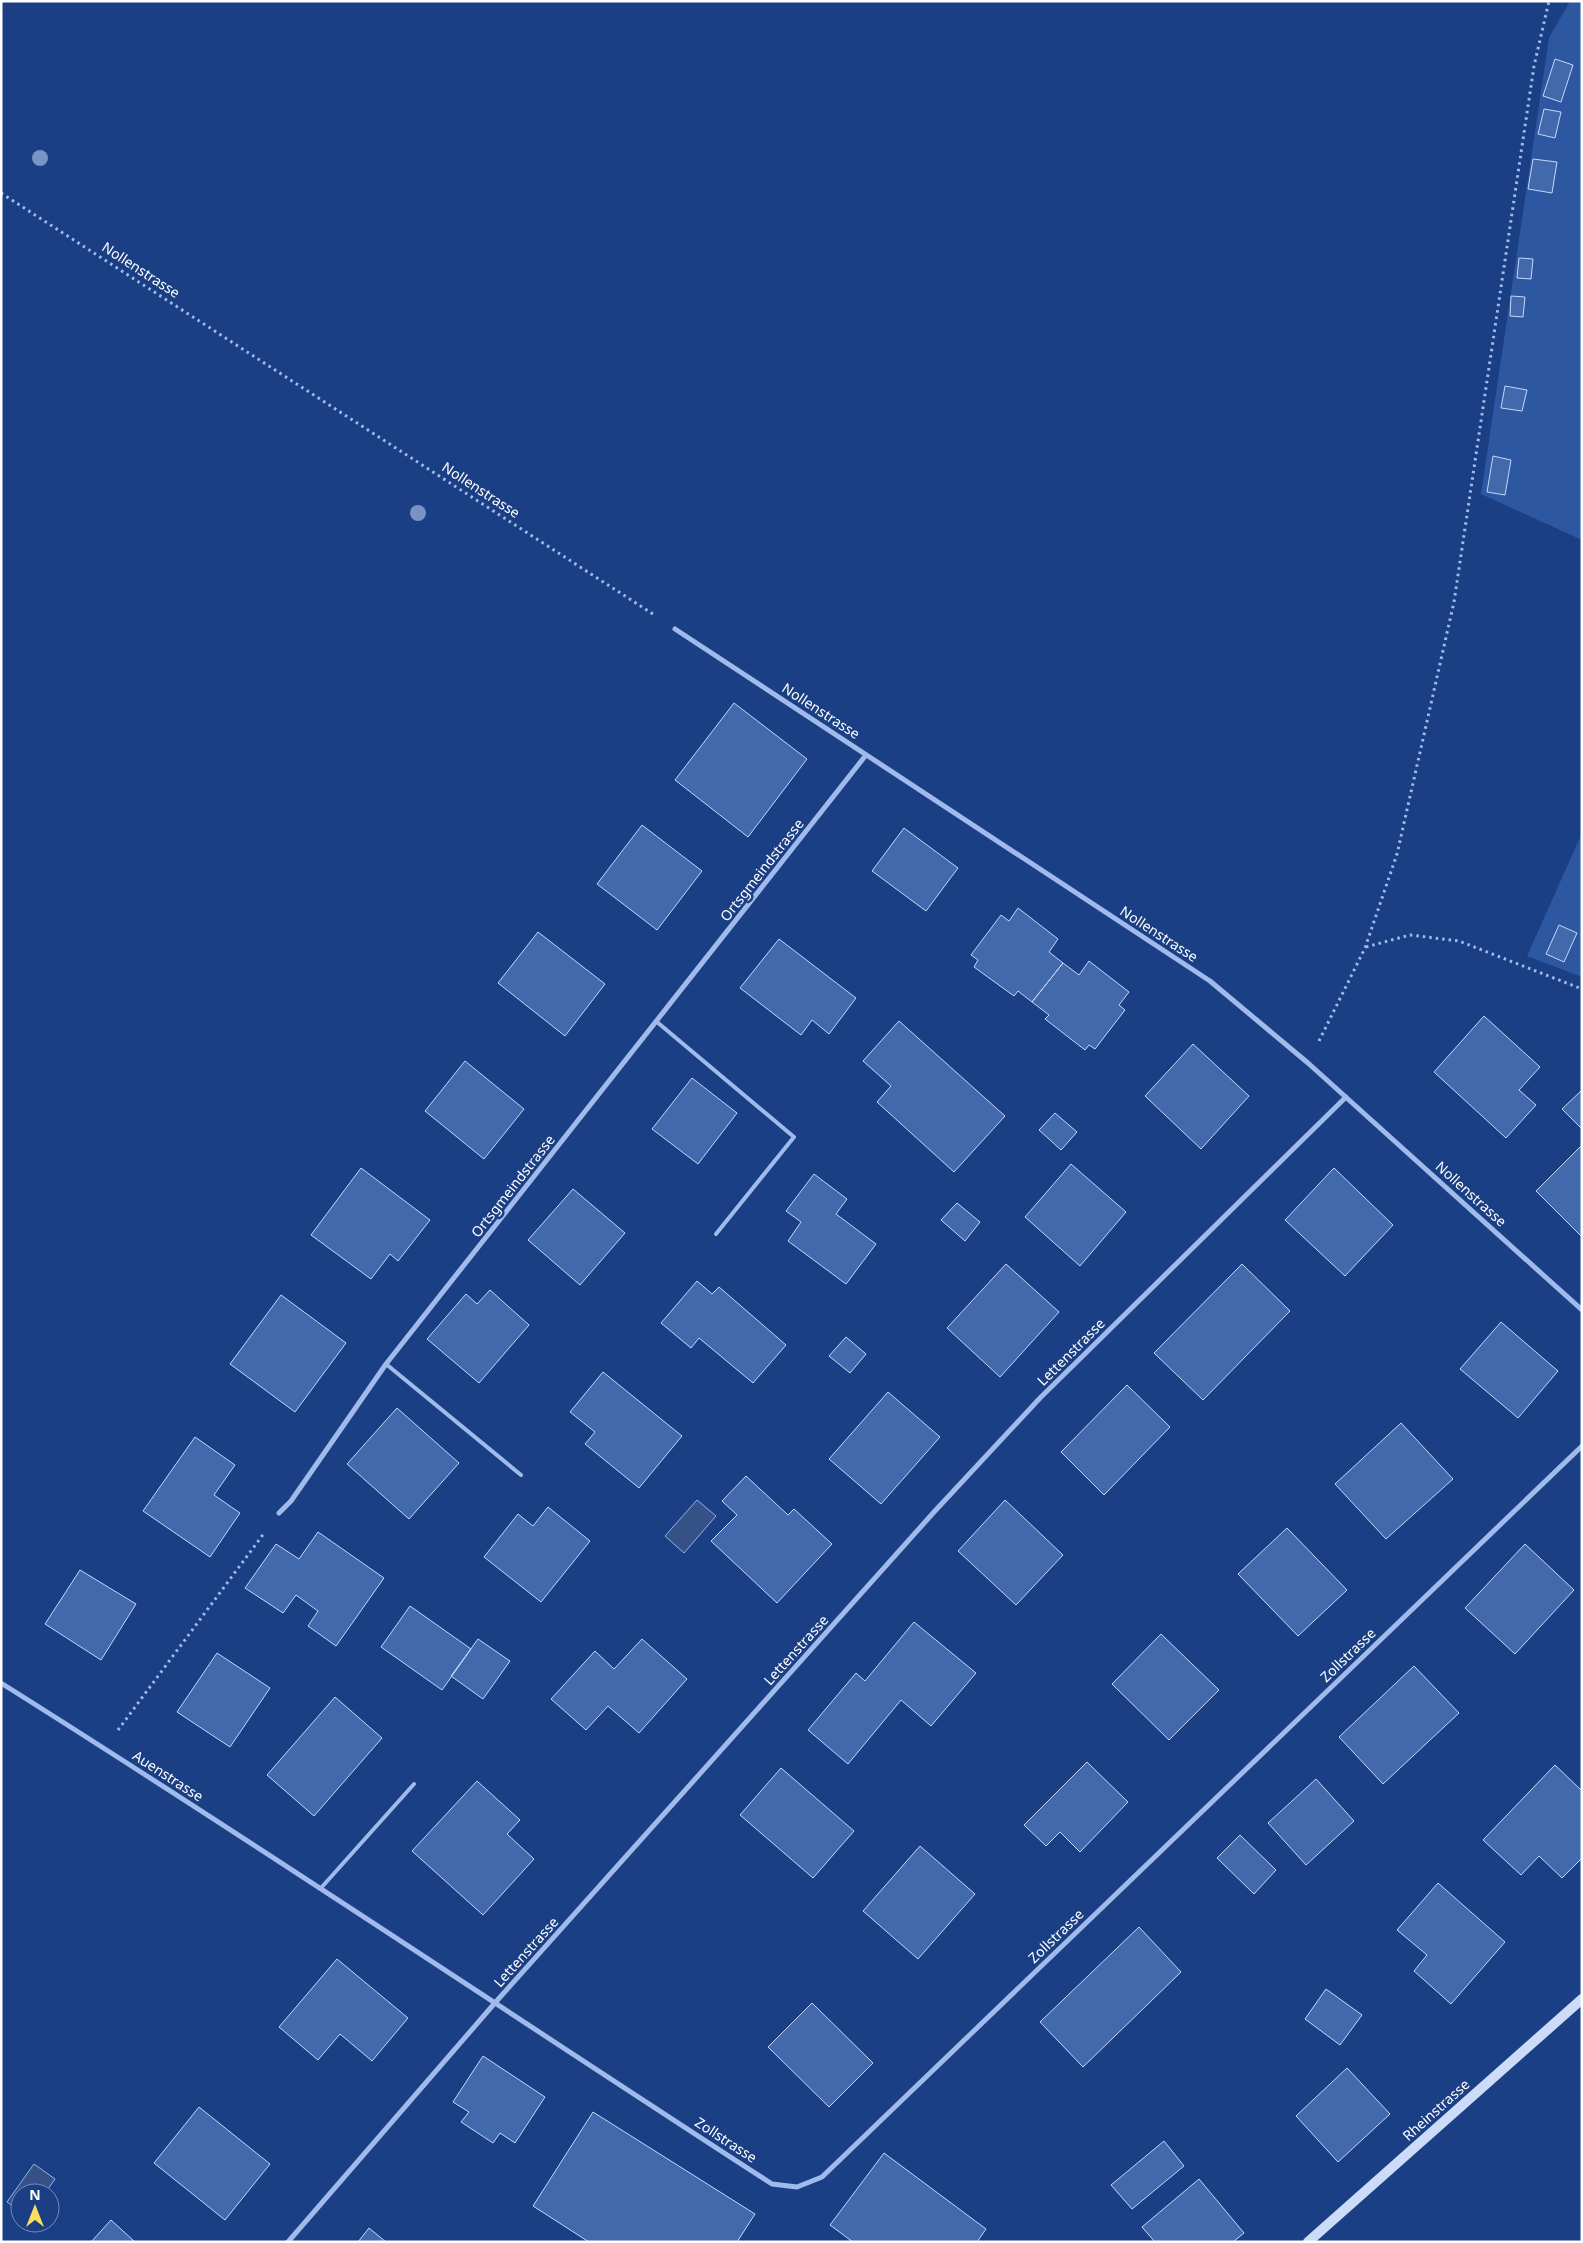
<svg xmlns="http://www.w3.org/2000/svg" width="1583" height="2243" font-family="'Noto Sans',sans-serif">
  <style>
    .green { fill: #2e57a2 }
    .water { fill: #365185; stroke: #93b4ed }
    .building { fill: #4369ad; stroke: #c5d7f8 }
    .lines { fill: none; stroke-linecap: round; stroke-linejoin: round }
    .path { stroke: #a0bbeb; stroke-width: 3; stroke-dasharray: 2.5 4; stroke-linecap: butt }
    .service { stroke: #a0bbeb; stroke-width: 4 }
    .minor { stroke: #a0bbeb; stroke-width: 5 }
    .secondary { stroke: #ccdbf8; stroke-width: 10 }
    .tree { fill: #7893c4 }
    .labels { text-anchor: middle; stroke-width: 5; stroke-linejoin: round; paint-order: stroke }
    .street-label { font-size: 14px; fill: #fff; stroke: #1b3f84 }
  </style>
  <rect width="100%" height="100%" fill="#1b3f84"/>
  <path class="green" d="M1570,1H1582V540L1481,494L1549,38Z
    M1582,833V977L1527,956Z"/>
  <path class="water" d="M697,1500L716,1516L684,1553L665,1536Z
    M34,2164L55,2179L45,2193H20V2211L7,2202Z"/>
  <path class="building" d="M1555,59L1573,65L1561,102L1543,96Z
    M1544,109L1561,112L1555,138L1538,134Z
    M1533,159L1557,162L1552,193L1528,189Z
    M1519,258L1533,259L1531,279L1517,278Z
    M1511,296L1525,297L1523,317L1510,316Z
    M1505,386L1527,390L1522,411L1501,408Z
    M1493,456L1511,460L1505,495L1487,492Z
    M734,703L807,759L748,837L675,780Z
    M642,825L702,871L657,930L597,884Z
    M904,828L958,868L926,911L872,871Z
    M1018,908L1058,939L1049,952L1063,963L1032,1002L1018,991L1014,996L974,967L978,960L971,955L1001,915L1009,921Z
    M1559,925L1577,933L1564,962L1546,954Z
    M538,932L605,984L565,1036L498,983Z
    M779,939L856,998L829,1034L812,1020L801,1035L740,988Z
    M1089,961L1129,992L1119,1005L1125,1010L1095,1049L1089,1045L1085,1050L1045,1019L1049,1015L1032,1002L1063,963L1079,975Z
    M1484,1016L1540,1067L1519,1090L1536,1105L1506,1138L1434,1072Z
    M899,1021L1005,1116L954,1172L877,1102L891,1086L863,1061Z
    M1193,1044L1249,1096L1201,1149L1145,1096Z
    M465,1061L524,1109L484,1159L425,1111Z
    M692,1078L737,1113L698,1164L652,1129Z
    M1582,1090V1129L1562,1109Z
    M1055,1113L1077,1132L1061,1150L1039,1130Z
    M1582,1145V1237L1536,1191Z
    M1071,1164L1126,1212L1080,1266L1025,1217Z
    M361,1168L430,1220L398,1261L390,1254L371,1279L311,1235Z
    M1334,1168L1393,1225L1345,1276L1285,1220Z
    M814,1174L847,1199L836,1214L876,1244L846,1284L788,1241L801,1222L786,1211Z
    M573,1189L625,1233L580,1285L528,1240Z
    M957,1203L980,1222L965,1241L941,1220Z
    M1006,1264L1059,1312L1000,1377L947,1328Z
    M1242,1264L1290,1311L1203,1400L1154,1353Z
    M697,1281L712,1294L719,1287L786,1345L753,1383L699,1338L691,1348L661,1323Z
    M490,1290L529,1325L479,1383L427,1339L466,1294L477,1304Z
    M281,1295L346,1343L295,1412L230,1364Z
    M1501,1322L1558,1371L1518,1418L1460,1369Z
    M846,1337L866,1354L850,1373L829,1356Z
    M603,1372L682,1436L639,1488L585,1444L595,1432L570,1412Z
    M1127,1385L1170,1427L1104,1495L1061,1452Z
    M888,1392L940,1437L881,1504L829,1459Z
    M397,1408L459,1463L409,1519L347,1464Z
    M1401,1423L1453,1479L1386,1539L1335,1484Z
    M195,1437L235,1465L214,1495L240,1513L210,1557L143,1511Z
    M746,1476L788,1515L794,1509L832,1544L777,1603L711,1541L737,1515L722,1501Z
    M1005,1500L1063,1555L1016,1605L958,1551Z
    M548,1507L590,1541L541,1602L484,1557L518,1514L533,1526Z
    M1287,1528L1347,1590L1298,1636L1238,1574Z
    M318,1532L384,1578L336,1646L308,1626L318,1611L296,1595L283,1613L245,1588L276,1544L299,1559Z
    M1525,1544L1574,1590L1515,1654L1465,1608Z
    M80,1570L136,1604L101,1660L45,1624Z
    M410,1606L471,1649L442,1690L381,1647Z
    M914,1622L976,1673L931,1726L901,1700L848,1764L808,1730L856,1673L865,1681Z
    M1161,1634L1219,1690L1169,1740L1112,1684Z
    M478,1639L510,1661L483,1699L451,1676Z
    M642,1639L687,1679L639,1733L608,1706L586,1730L551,1699L595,1651L614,1669Z
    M217,1653L270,1688L230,1747L177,1712Z
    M1414,1666L1459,1713L1383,1784L1339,1737Z
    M335,1697L382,1738L314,1816L267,1775Z
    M1087,1762L1128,1802L1080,1852L1060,1832L1046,1846L1024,1825Z
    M1555,1765L1582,1791V1858L1562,1878L1539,1856L1521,1875L1483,1840Z
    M781,1768L854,1831L813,1878L740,1815Z
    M1316,1779L1354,1821L1306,1865L1268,1823Z
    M477,1781L520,1820L507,1834L534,1859L483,1915L412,1851Z
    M1240,1835L1276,1870L1254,1894L1217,1858Z
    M920,1846L975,1894L918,1959L863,1911Z
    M1438,1883L1505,1942L1451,2004L1414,1971L1427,1955L1397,1930Z
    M1139,1927L1181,1972L1083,2067L1040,2022Z
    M337,1959L408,2018L372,2061L340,2034L318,2060L279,2027Z
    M1326,1989L1362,2015L1340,2045L1305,2019Z
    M812,2003L873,2063L829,2107L768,2047Z
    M483,2056L545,2097L515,2143L500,2133L493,2143L461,2122L469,2112L453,2102Z
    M1347,2068L1390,2114L1338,2162L1296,2116Z
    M199,2107L270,2164L225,2220L154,2163Z
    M593,2112L755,2214L737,2242H589L533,2206Z
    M1164,2141L1184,2166L1132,2209L1111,2185Z
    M884,2153L986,2229L977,2242H853L830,2225Z
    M1199,2179L1244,2233L1233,2242H1155L1142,2227Z
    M111,2220L135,2242H91Z
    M369,2228L386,2242H358Z"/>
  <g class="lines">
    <path class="path" d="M1,193L656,616
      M1366,947L1410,935L1459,941L1582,989
      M1319,1041L1365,948L1397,854L1454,602L1534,66L1549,1
      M118,1730L265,1532"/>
    <path class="service" d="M657,1022L794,1137L716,1234
      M386,1364L521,1475
      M321,1888L414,1784"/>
    <path class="minor" d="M675,629L1210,981L1308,1063L1582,1310
      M279,1513L291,1501L386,1364L866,755
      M1,1683C261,1846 515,2018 772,2184L797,2187L822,2177L1582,1446
      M288,2242L494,2004L934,1512L1040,1398L1346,1097"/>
    <path class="secondary" d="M1308,2242L1582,1999"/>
  </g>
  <g class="tree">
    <circle cx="40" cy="158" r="8"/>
    <circle cx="418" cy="513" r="8"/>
  </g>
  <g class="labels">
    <g class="street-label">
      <text transform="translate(141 270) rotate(33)" y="5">Nollenstrasse</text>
      <text transform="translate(481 490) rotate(33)" y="5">Nollenstrasse</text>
      <text transform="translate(821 711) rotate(33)" y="5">Nollenstrasse</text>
      <text transform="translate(762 870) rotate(-52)" y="5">Ortsgmeindstrasse</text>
      <text transform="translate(1159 934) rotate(33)" y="5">Nollenstrasse</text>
      <text transform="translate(513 1186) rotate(-52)" y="5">Ortsgmeindstrasse</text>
      <text transform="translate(1471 1194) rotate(42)" y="5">Nollenstrasse</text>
      <text transform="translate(1071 1352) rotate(-45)" y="5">Lettenstrasse</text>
      <text transform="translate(796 1650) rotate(-48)" y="5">Lettenstrasse</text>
      <text transform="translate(1348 1655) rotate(-44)" y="5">Zollstrasse</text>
      <text transform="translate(168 1776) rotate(33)" y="5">Auenstrasse</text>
      <text transform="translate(1056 1936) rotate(-44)" y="5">Zollstrasse</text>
      <text transform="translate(526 1952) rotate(-48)" y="5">Lettenstrasse</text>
      <text transform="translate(1436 2110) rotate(-42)" y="5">Rheinstrasse</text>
      <text transform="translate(726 2140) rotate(33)" y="5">Zollstrasse</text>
    </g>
  </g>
  <rect width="1583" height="2243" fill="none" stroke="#ffffff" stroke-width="5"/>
  <g transform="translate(35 2208)"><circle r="24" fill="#1b3f84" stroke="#768cb5"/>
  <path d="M0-4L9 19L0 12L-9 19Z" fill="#fddd5c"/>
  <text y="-8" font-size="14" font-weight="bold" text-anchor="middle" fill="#ffffff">N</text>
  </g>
</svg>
